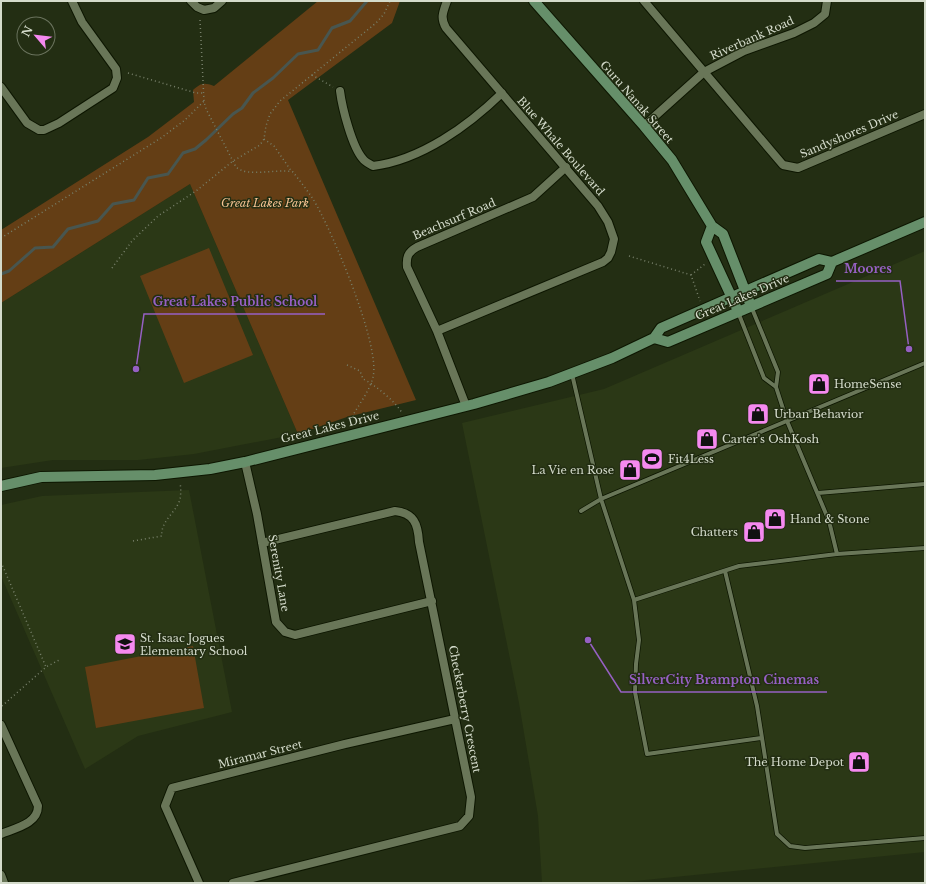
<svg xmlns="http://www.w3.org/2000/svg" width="926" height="884" font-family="'Libre Baskerville',serif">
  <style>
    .built { fill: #2b3816 }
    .green { fill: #643e15 }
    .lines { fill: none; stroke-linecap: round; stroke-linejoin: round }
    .stream { stroke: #485650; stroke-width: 3 }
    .lane-casing { stroke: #0d1600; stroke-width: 5.5 }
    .street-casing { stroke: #0d1600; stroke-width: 10 }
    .secondary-casing { stroke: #0d1600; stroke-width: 12 }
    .path { stroke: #78816b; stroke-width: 1.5; stroke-dasharray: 1 3; stroke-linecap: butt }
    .lane { stroke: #697658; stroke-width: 4 }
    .street { stroke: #697658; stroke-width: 8 }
    .secondary { stroke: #668f6a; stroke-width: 10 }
    .labels { text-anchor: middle; stroke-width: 3; stroke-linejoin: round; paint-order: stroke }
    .street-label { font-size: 11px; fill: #d4dbcb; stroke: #232e13 }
    .park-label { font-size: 11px; font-style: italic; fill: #f9c494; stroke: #232e13 }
    .poi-label { font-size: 11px; fill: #d4dbcb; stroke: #232e13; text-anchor: start }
    .leader { fill: none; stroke: #9660c3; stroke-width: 1.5 }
    .callout-dot { fill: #9660c3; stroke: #232e13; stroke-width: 1.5 }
    .callout-label { font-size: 12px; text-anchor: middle; font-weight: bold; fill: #9660c3; stroke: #232e13; stroke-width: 3; stroke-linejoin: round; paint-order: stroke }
  </style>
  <rect width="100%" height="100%" fill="#232e13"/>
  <path class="built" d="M190,184L298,434L194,454L138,460H53L1,468V303Z
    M925,251V852L615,883H542L538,816L519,703L462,423L604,389Z
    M189,490L232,712L138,736L85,769L1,576V505L42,496Z"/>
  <path class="green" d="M318,1H400L392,23L288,100L416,400L347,417L298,434L190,184L1,303V230L148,137L194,102L193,90C201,83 204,82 214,86Z
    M209,248L253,355L184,383L140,276Z
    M193,646L204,708L96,728L85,667Z"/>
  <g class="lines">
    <path class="stream" d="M1,274L9,271L35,248L53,247L68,229L98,221L113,204L134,200L148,178L168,174L183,153L195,149L206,140L233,114L242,108L253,93L273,78L298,54L318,50L332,28L350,21L367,1"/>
    <g class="lane-casing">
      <path id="lane" d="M751,306L778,372L776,387L787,421L829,521L837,554L925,548
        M738,312L764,378L776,387
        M572,374L601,499L634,600
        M818,493L925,484
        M581,511L601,499L925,363
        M725,571L757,706L777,834L790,846L805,848L925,838
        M761,738L647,754L635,692L636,664L639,640L634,600L739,566L837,554"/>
    </g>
    <g class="street-casing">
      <path id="street" d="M191,1L197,7L204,10L214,8L222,1
        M644,1L783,165L798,168L925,114
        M1,87L27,123L39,130H44L59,123L113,88L117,78L116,69L82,22L72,1
        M340,91C342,107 352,147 363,159C365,162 370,164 373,166C421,160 468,126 502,93
        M644,126L704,72L744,51L794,33L814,23L825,14L827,1
        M437,331L603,262L608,258L611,252L614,239L608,222L598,206L446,28C440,18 443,12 447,1
        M466,406L437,331L407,267C406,257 408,252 417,247L533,197L566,167
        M245,462L257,514L276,622L285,632L295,635L432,601
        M1,725L38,806C38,824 15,828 1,834
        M1,875L4,883
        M199,883L165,806L172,788L345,744L455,719
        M233,883L460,826L469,816L471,797L419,542C418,524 414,513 395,511L262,543"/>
    </g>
    <g class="secondary-casing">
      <path id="secondary" d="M534,1L644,126L672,160L712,226L723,234L751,306
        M712,226L706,242L738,311
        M654,338L668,342L827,274L832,262
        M1,486L41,477L155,475L210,469L245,462L474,404L549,382L612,358L654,338L661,328L819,259L832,262L925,222"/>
    </g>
    <path class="path" d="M200,20L204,101L206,109L236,167C248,178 276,168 293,172C300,181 307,190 313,199C331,228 381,346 373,377C370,390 360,403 353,415L356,423
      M128,73L196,93H204
      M312,75L333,87
      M264,139L274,146L292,172
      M1,238L161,138L185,120L204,101
      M629,256L691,275L700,301
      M112,268L132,241L158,216L196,191L233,161L260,145L264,139L266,126L270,114L280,101L376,23L384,14L390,1
      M691,275L705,264
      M347,365L360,371L363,379C374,384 396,402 402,413
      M133,541L162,536C160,521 177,512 180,499C181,494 181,488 180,483
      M1,562L46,667
      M2,706L46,667L61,659"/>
    <use href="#lane" class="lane"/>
    <use href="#street" class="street"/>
    <use href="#secondary" class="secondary"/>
  </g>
  <defs>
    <g id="shop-square" transform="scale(1.15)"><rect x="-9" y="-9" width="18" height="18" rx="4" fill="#f589ef" stroke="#232e13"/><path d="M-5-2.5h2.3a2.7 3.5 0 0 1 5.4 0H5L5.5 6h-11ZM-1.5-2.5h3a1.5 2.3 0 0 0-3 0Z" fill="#111"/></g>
    <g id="stadium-square" transform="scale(1.15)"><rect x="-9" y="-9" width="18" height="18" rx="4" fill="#f589ef" stroke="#232e13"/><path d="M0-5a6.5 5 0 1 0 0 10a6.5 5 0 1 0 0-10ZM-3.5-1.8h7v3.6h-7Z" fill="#111"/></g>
    <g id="school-square" transform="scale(1.15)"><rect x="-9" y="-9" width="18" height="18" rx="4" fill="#f589ef" stroke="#232e13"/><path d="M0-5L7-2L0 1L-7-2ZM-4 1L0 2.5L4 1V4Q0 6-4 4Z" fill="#111"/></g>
  </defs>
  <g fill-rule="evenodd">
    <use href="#shop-square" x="819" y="384"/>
    <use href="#shop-square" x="758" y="414"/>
    <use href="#shop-square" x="707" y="439"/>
    <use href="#stadium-square" x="652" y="459"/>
    <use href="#shop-square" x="630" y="470"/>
    <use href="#shop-square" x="775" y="519"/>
    <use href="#shop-square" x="754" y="532"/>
    <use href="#school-square" x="125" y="644"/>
    <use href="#shop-square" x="859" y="762"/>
  </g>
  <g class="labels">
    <g class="street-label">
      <text transform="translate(752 38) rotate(-24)" y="4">Riverbank Road</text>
      <text transform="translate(637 102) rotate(49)" y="4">Guru Nanak Street</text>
      <text transform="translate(849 134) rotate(-23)" y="4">Sandyshores Drive</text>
      <text transform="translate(561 146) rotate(49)" y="4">Blue Whale Boulevard</text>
      <text transform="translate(454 219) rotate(-23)" y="4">Beachsurf Road</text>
      <text transform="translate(742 297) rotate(-23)" y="4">Great Lakes Drive</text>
      <text transform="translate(330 427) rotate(-14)" y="4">Great Lakes Drive</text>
      <text transform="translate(279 573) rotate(80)" y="4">Serenity Lane</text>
      <text transform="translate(465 709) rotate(79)" y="4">Checkerberry Crescent</text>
      <text transform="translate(260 754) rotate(-14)" y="4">Miramar Street</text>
    </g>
    <g class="park-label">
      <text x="265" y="207">Great Lakes Park</text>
    </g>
    <g class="poi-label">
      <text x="834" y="388">HomeSense</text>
      <text x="774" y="418">Urban Behavior</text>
      <text x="722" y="443">Carter's OshKosh</text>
      <text x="668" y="463">Fit4Less</text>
      <text x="614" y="474" text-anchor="end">La Vie en Rose</text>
      <text x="790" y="523">Hand &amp; Stone</text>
      <text x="738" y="536" text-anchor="end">Chatters</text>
      <text x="140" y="642">St. Isaac Jogues<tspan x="140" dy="13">Elementary School</tspan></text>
      <text x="844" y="766" text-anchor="end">The Home Depot</text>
    </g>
  </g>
  <path class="leader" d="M909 349L900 281H836M136 369L144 314H325M588 640L621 692H827"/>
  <g class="callout-dot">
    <circle cx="909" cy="349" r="4"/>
    <circle cx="136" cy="369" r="4"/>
    <circle cx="588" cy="640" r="4"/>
  </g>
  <g class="callout-label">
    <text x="868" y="273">Moores</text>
    <text x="235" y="306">Great Lakes Public School</text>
    <text x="724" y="684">SilverCity Brampton Cinemas</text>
  </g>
  <rect width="926" height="884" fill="none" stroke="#d4dbcb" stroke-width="4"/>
  <g transform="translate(36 36) rotate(298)"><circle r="19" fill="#232e13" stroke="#6a735d"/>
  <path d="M0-3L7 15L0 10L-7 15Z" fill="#f589ef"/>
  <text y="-6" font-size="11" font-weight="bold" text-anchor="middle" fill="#d4dbcb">N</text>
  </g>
</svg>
